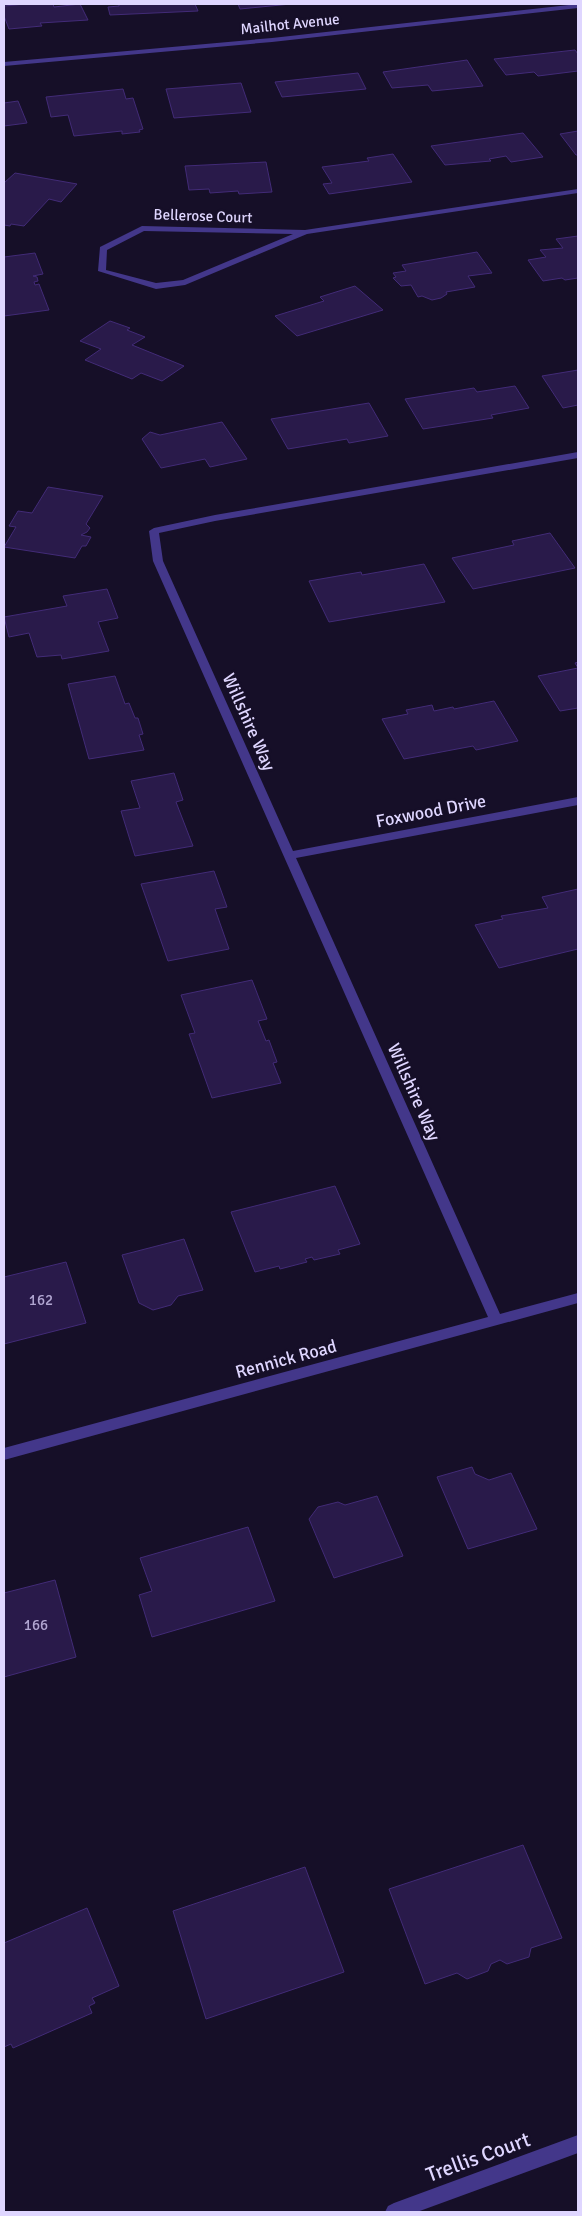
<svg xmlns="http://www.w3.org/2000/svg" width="582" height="2216" font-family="Signika,sans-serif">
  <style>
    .building { fill: #291a4a; stroke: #422b77 }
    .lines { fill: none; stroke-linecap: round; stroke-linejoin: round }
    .street { fill: #43378a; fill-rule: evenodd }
    .labels { text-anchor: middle; stroke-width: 5; stroke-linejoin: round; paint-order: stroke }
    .far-street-label { font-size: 15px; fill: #dfd6ff; stroke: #160f28 }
    .number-label { font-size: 15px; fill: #b2a7d2 }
    .street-label { font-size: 18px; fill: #dfd6ff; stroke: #160f28 }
    .near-street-label { font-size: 21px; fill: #dfd6ff; stroke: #160f28 }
  </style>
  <rect width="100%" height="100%" fill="#160f28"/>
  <path class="building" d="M25,4H53L54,7L80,4L88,20L40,23L42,26L9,29L4,16V6Z
    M119,4H195L198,11L110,15L108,7L119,6Z
    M225,4H291L240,9L238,4Z
    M575,50L578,54V71L538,76L534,72L506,75L494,59Z
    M467,60L483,86L432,91L428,85L392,88L383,72Z
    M358,73L366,89L282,97L275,82Z
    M241,83L251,112L174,118L166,89Z
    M123,89L126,99L133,98L143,129L139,130L140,132L122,134V131L74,136L68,115L51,117L46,97Z
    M18,101L27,123L4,126V103Z
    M578,131V155H576L560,134Z
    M523,133L543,157L511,162L506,156L489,159L491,161L445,165L431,146Z
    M393,154L412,182L329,194L323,184L332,183L322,167L369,161L367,158Z
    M266,162L272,192L239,194L238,191L210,193L209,189L189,190L185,166Z
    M15,173L77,184L61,202L49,199L24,226L11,224L10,226L4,225V183Z
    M578,236V278L565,280L562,278L543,281L528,260L546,257L540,250L563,248L556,239Z
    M477,252L492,273L468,276L475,287L446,292L447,294L441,298L432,300L422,296L418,297L411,285L401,286L393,278L396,277L393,273L406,271L402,265Z
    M35,253L43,274L33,276L37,277L38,281L34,282L35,285L39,284L49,310L4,316V257Z
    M355,286L383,310L297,336L275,316L324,301L320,297Z
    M110,321L130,328L127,330L145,337L132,345L184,366L162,381L141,373L132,379L85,360L101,349L80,341Z
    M578,370V405L563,408L542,376Z
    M515,386L529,408L491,415L493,418L423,429L405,399L474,388L477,392Z
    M369,403L388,436L349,443L347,439L288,449L271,419Z
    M222,422L247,459L210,467L205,459L161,468L142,439L150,432L160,435Z
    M48,487L103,496L86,524L90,528L87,532L81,535L91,537L86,546H82L75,558L4,547L16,527L9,526L18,511L32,513Z
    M550,533L575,568L473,589L452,558L514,545L512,541Z
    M424,564L445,602L329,622L309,581L361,572L362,575Z
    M107,589L118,618L98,622L109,651L62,659L61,655L37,657L29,633L9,637L4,617L67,606L63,596Z
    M578,662V708L560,711L538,676L578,668L575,663Z
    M115,676L125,704L129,703L135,718H138L143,734L139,735L144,750L89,759L68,684Z
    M494,701L518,741L476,750L473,746L404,759L382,719L408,714L406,710L432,705L434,711L453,707L454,709Z
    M174,773L183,800L176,802L193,846L135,856L121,811L140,808L131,781Z
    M214,871L227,907L215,909L229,949L168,961L141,884Z
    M578,889V949L499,968L475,925L503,919L501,916L548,908L542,897Z
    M252,980L267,1019L258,1021L266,1041L269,1040L277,1062L273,1063L281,1083L212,1098L189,1034L195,1033L181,995Z
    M335,1186L360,1244L338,1250L340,1254L314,1260L312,1257L305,1259L307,1262L280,1269L279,1266L255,1272L231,1212Z
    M184,1239L203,1290L178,1296L171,1305L153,1310L139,1303L122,1255Z
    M66,1262L86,1323L4,1344V1277Z
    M472,1467L475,1474L489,1480L511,1473L537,1529L468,1549L437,1477Z
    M377,1496L403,1556L334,1578L309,1519L318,1507L338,1502L345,1505Z
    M248,1527L275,1601L152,1637L139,1595L152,1591L140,1558Z
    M55,1580L76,1657L4,1677V1593Z
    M523,1845L562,1938L531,1948L529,1957L507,1964L500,1960L491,1964L488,1971L467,1979L457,1973L425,1984L389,1889Z
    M305,1867L344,1972L206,2019L173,1911Z
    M87,1908L119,1986L92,1998L95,2003L89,2006L92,2013L13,2048L11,2044L4,2047V1943Z"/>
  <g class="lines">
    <path class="street" d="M578,4V8L272,42L4,66V62L272,38Z
      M578,189V193L307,234L185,285L156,289L98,271L100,247L142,226L305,230ZM144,231L293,234L183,280L156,283L106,270L107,250Z
      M578,452V458L215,521L159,533L163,561L293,851L578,797V805L296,858L500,1314L578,1293V1303L4,1460V1448L488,1317L153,561L149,531L154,528L215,515Z
      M578,2135V2153L417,2212H385L388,2206L394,2203Z"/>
  </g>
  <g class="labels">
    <g class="far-street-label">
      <text transform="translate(290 24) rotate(-6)" y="5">Mailhot Avenue</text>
      <text transform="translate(203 216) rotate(2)" y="5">Bellerose Court</text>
    </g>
    <g class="number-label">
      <text x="41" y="1305">162</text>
      <text x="36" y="1630">166</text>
    </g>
    <g class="street-label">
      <text transform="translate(249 722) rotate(66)" y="6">Willshire Way</text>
      <text transform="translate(431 811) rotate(-11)" y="6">Foxwood Drive</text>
      <text transform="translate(414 1092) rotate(66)" y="6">Willshire Way</text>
      <text transform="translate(286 1359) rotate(-15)" y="6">Rennick Road</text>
    </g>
    <g class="near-street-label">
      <text transform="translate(478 2157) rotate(-20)" y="7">Trellis Court</text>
    </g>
  </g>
  <rect width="582" height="2216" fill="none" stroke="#dfd6ff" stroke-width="10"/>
</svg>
